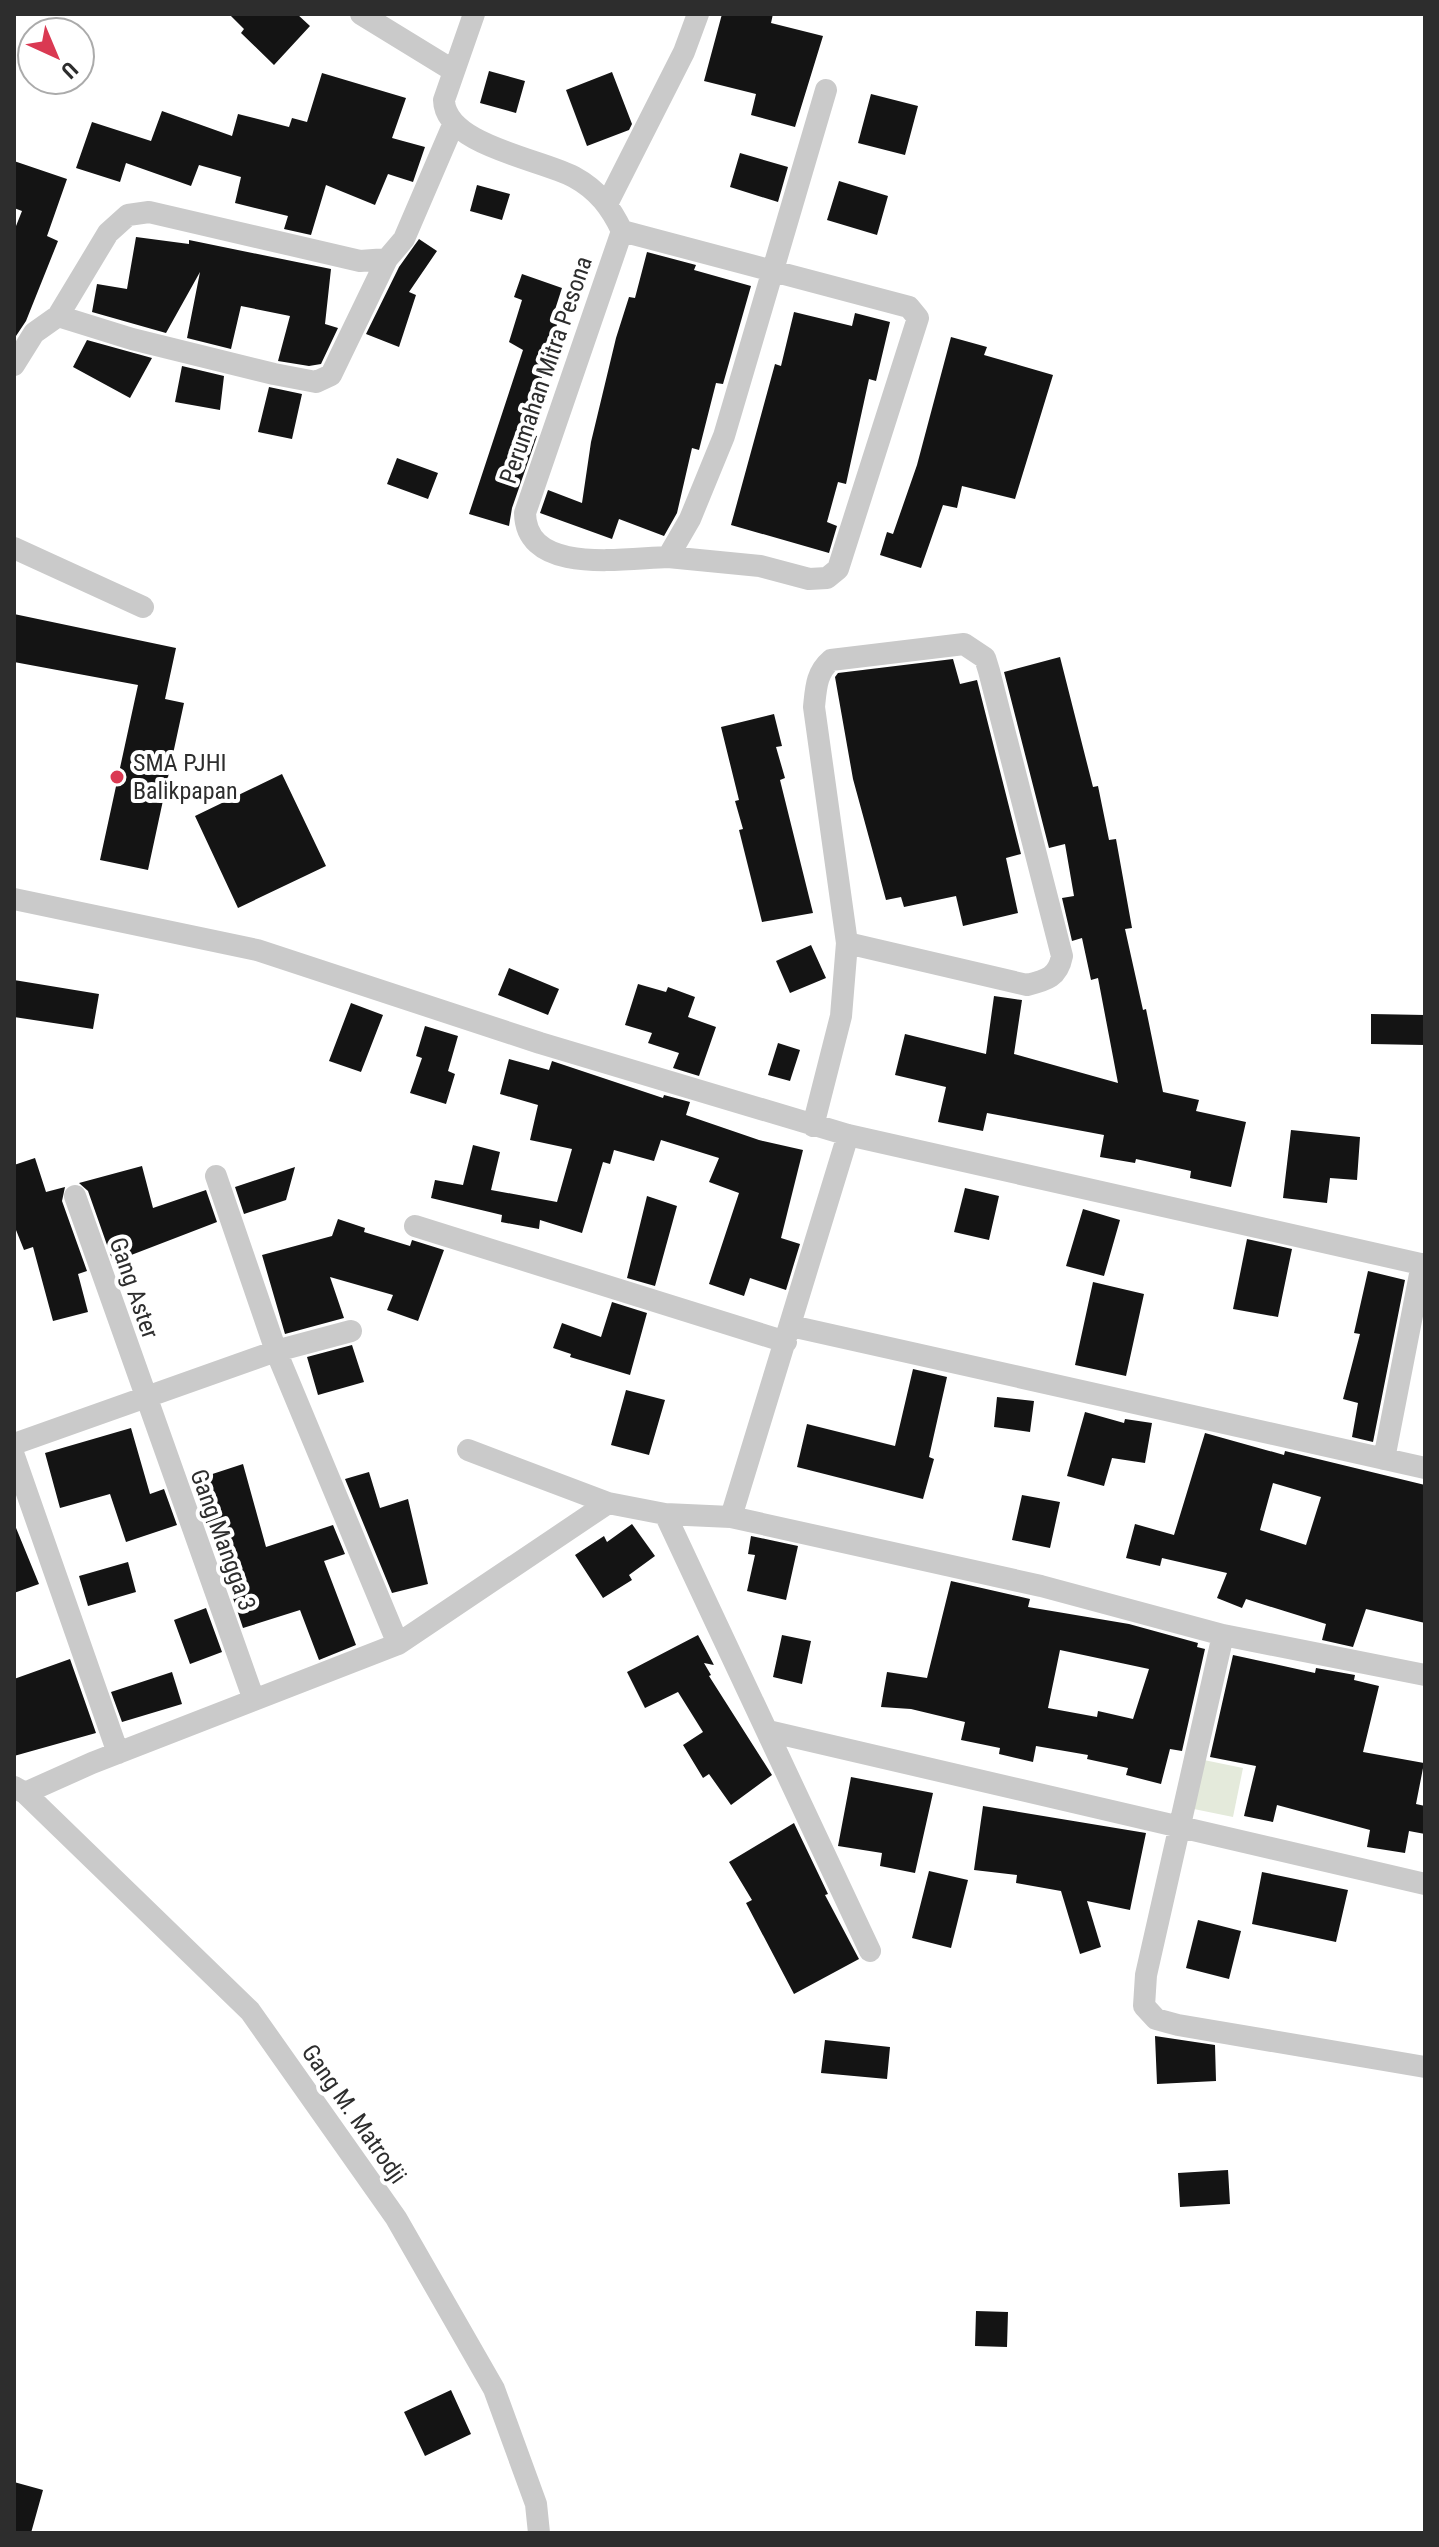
<svg xmlns="http://www.w3.org/2000/svg" width="1439" height="2547" font-family="'Roboto Condensed',sans-serif">
  <style>
    .green { fill: #e4eadb }
    .building { fill: #141414; fill-rule: evenodd }
    .lines { fill: none; stroke-linecap: round; stroke-linejoin: round }
    .street { stroke: #cacaca; stroke-width: 22 }
    .poi-dot { fill: #da3952; stroke: #fff; stroke-width: 3 }
    .labels { text-anchor: middle; stroke-width: 8; stroke-linejoin: round; paint-order: stroke }
    .street-label { font-size: 24px; fill: #2d2d2d; stroke: #fff }
    .poi-label { font-size: 24px; fill: #2d2d2d; stroke: #fff; text-anchor: start }
  </style>
  <rect width="100%" height="100%" fill="#fff"/>
  <path class="green" d="M1199,1759L1243,1768L1233,1817L1189,1808Z"/>
  <path class="building" d="M229,14H297L310,26L274,65L241,33L244,29Z
    M722,14H773L771,23L823,36L795,127L751,115L756,94L704,81Z
    M489,71L525,81L516,113L480,103Z
    M612,72L632,124L629,130L587,146L566,90Z
    M322,73L406,98L392,138L425,147L413,182L388,174L375,205L326,185L311,235L284,229L288,216L235,203L241,177L199,165L191,186L126,163L120,182L76,168L92,122L151,141L162,111L232,136L238,114L289,127L292,118L307,122Z
    M871,94L918,106L905,155L858,143Z
    M740,153L788,167L778,202L730,187Z
    M14,161L67,179L47,236L58,241L26,321L14,339V231L22,211L14,208Z
    M839,181L888,196L877,235L827,220Z
    M477,185L510,194L502,220L470,211Z
    M136,237L189,244V240L331,269L325,324L338,328L321,364L309,366L278,361L290,316L241,306L231,349L187,338L200,272L166,333L92,312L97,284L127,289Z
    M419,239L437,251L409,292L416,295L399,347L366,334L399,267Z
    M647,252L696,265L694,270L751,286L723,384L716,383L699,450L692,448L677,513L664,536L619,519L612,539L540,513L548,490L582,503L591,442L616,338L629,297L635,298Z
    M522,274L562,288L552,319L558,321L526,433L537,436L512,508L509,526L469,514L523,350L509,342L522,300L514,297Z
    M794,312L852,326L855,313L890,322L876,381L869,379L846,484L838,482L827,522L837,526L829,553L731,525L775,364L781,366Z
    M951,337L987,347L984,355L1053,375L1015,499L962,486L957,508L943,505L921,568L880,555L887,532L893,534L917,465Z
    M87,340L152,358L130,398L73,367Z
    M182,366L224,376L220,410L175,402Z
    M269,387L302,394L292,439L258,432Z
    M397,458L438,473L428,499L387,484Z
    M14,614L176,648L165,699L184,703L148,870L100,860L138,685L14,662Z
    M1060,657L1093,787L1098,786L1109,840L1116,839L1132,928L1125,929L1143,1010L1146,1009L1163,1092L1199,1100L1196,1111L1246,1122L1231,1187L1190,1178L1191,1171L1136,1159L1135,1163L1100,1157L1104,1135L987,1113L983,1131L938,1122L946,1087L895,1075L905,1034L986,1054L994,996L1022,1000L1014,1054L1118,1083L1098,978L1091,980L1082,938L1072,941L1062,898L1074,896L1065,844L1049,848L1004,672Z
    M953,659L960,684L977,680L1021,854L1006,858L1018,913L963,926L956,896L904,907L901,897L886,900L853,779L835,677L838,673Z
    M774,714L782,746L776,747L785,778L780,780L813,913L762,922L739,830L743,829L735,801L739,800L721,727Z
    M282,774L326,866L238,908L195,816Z
    M811,945L826,978L790,993L776,961Z
    M509,968L559,989L548,1015L498,995Z
    M14,980L99,994L93,1029L14,1017Z
    M638,984L666,992L668,987L695,997L688,1017L716,1027L699,1076L673,1068L679,1053L648,1043L652,1033L625,1025Z
    M351,1003L383,1015L361,1072L329,1061Z
    M1371,1014L1425,1015V1045L1371,1044Z
    M425,1026L458,1036L448,1071L455,1074L446,1104L410,1093L422,1058L416,1056Z
    M778,1043L800,1050L790,1081L768,1075Z
    M509,1059L549,1070L552,1061L663,1098L664,1095L690,1102L686,1115L759,1140L803,1150L781,1238L800,1244L786,1290L750,1278L744,1296L709,1284L739,1193L709,1182L719,1158L661,1140L654,1161L614,1150L610,1164L603,1162L582,1233L540,1220L539,1229L501,1222L502,1215L431,1198L435,1180L463,1185L473,1145L500,1152L491,1190L557,1202L572,1149L530,1140L538,1105L500,1094Z
    M1291,1130L1360,1137L1357,1180L1330,1178L1327,1203L1283,1198Z
    M35,1158L46,1192L65,1187L62,1201L87,1271L78,1274L88,1312L53,1321L33,1247L24,1250L14,1225V1165Z
    M142,1166L153,1208L206,1190L217,1222L113,1262L88,1191L79,1183Z
    M295,1167L286,1200L244,1214L235,1187Z
    M965,1188L999,1196L989,1240L954,1232Z
    M647,1196L677,1206L655,1286L627,1278Z
    M1083,1209L1120,1220L1104,1276L1066,1266Z
    M338,1219L365,1228L364,1232L410,1246L412,1240L444,1250L418,1321L387,1310L393,1295L330,1277L344,1318L285,1334L262,1255L332,1236Z
    M1247,1239L1292,1249L1278,1317L1233,1309Z
    M1368,1271L1405,1280L1373,1442L1352,1437L1358,1403L1343,1399L1360,1334L1354,1333Z
    M1093,1282L1144,1294L1126,1376L1075,1365Z
    M612,1302L647,1313L630,1375L570,1357L571,1354L553,1348L562,1323L601,1337Z
    M352,1345L364,1382L318,1395L307,1357Z
    M913,1369L947,1377L929,1457L934,1459L923,1499L797,1467L807,1424L895,1446Z
    M626,1390L665,1400L649,1455L611,1445Z
    M997,1397L1034,1401L1030,1432L994,1427Z
    M1085,1412L1124,1423L1125,1419L1152,1423L1145,1463L1112,1458L1104,1486L1067,1476Z
    M131,1428L150,1494L164,1489L177,1525L126,1542L110,1494L60,1508L45,1453Z
    M1205,1433L1284,1455L1285,1451L1425,1485V1623L1366,1609L1353,1647L1322,1640L1326,1624L1246,1599L1242,1608L1217,1598L1227,1573L1162,1558L1160,1566L1126,1558L1135,1524L1174,1535ZM1273,1483L1321,1497L1306,1545L1260,1530Z
    M243,1464L266,1547L333,1525L345,1554L324,1561L356,1645L319,1660L300,1610L243,1628L233,1598L242,1594L228,1553L218,1556L191,1481Z
    M369,1472L380,1508L408,1499L428,1584L392,1593L345,1479Z
    M1022,1495L1060,1502L1050,1548L1012,1540Z
    M14,1523L39,1584L14,1593Z
    M632,1524L655,1556L629,1575L632,1580L603,1598L575,1555L604,1536L607,1542Z
    M751,1536L798,1546L786,1600L747,1591L755,1555L748,1554Z
    M128,1562L136,1592L88,1606L79,1576Z
    M951,1581L1030,1599L1028,1607L1129,1624L1198,1643L1197,1647L1205,1649L1182,1751L1170,1749L1161,1784L1126,1775L1128,1768L1087,1759L1088,1755L1036,1746L1033,1762L999,1754L1000,1748L961,1740L965,1722L911,1709L881,1707L887,1672L927,1678ZM1060,1650L1149,1669L1133,1719L1098,1711L1097,1717L1048,1708Z
    M206,1608L222,1652L190,1664L174,1620Z
    M698,1635L714,1665L704,1663L711,1675L709,1676L772,1775L731,1805L709,1774L703,1778L683,1745L703,1732L678,1692L645,1708L627,1672Z
    M782,1635L811,1641L802,1684L773,1677Z
    M1233,1655L1315,1673L1316,1668L1355,1675L1354,1680L1379,1686L1363,1752L1424,1763L1416,1804L1425,1806V1834L1409,1831L1405,1853L1367,1847L1370,1830L1277,1805L1273,1822L1244,1816L1256,1766L1210,1757Z
    M70,1659L96,1733L14,1756V1679Z
    M172,1672L182,1704L122,1722L111,1692Z
    M851,1777L933,1793L915,1873L880,1866L882,1853L838,1846Z
    M983,1806L1146,1833L1130,1910L1087,1901L1101,1947L1080,1954L1061,1891L1016,1883L1017,1875L974,1870Z
    M794,1823L828,1894L825,1895L859,1959L794,1994L746,1903L752,1900L729,1862Z
    M929,1871L968,1880L951,1948L912,1938Z
    M1262,1872L1348,1890L1336,1942L1252,1924Z
    M1198,1920L1241,1931L1229,1979L1186,1968Z
    M1155,2036L1215,2045L1216,2081L1157,2084Z
    M825,2040L890,2047L887,2079L821,2073Z
    M1228,2170L1230,2204L1180,2207L1178,2173Z
    M976,2311L1008,2312L1007,2347L975,2346Z
    M451,2390L471,2434L425,2456L404,2412Z
    M14,2482L43,2490L31,2533H14Z"/>
  <g class="lines">
    <path class="street" d="M361,14L454,71
      M474,14L444,100C445,145 540,159 574,177C598,190 611,208 622,231
      M608,202L684,52L698,14
      M622,231L525,513C526,576 625,558 668,557L690,519L724,436L826,90
      M622,231L909,307L918,318L838,569L827,578L809,579L760,566L668,557
      M58,316L132,339L274,374L316,382L331,375L387,259L404,239L453,125
      M14,365L34,333L58,316L108,233L128,215L149,212L360,261L387,259
      M14,548L143,607
      M14,899L257,950L540,1043L848,1135L1425,1265
      M813,1126L841,1016L847,943L814,707C816,688 816,673 831,660L964,644L985,658L989,671L1062,956C1058,977 1047,980 1027,985L847,943
      M216,1176L276,1351L398,1644
      M75,1196L254,1700
      M415,1226L786,1342
      M791,1326L1425,1468
      M14,1444L276,1351L351,1331
      M468,1450L608,1503
      M14,1456L118,1753
      M1384,1459L1422,1264
      M665,1514L731,1517L1041,1586L1223,1635L1425,1675
      M731,1517L848,1135
      M1223,1635L1146,1975L1144,2006L1156,2019L1178,2025L1425,2067
      M768,1731L1425,1884
      M14,1787L25,1793L92,1763L398,1644L608,1503L665,1514L870,1951
      M25,1793L250,2011L396,2218L494,2389L536,2504L539,2533"/>
  </g>
  <circle class="poi-dot" cx="117" cy="777" r="8"/>
  <g class="labels">
    <g class="street-label">
      <text transform="translate(546 370) rotate(-71)" y="8">Perumahan Mitra Pesona</text>
      <text transform="translate(134 1288) rotate(71)" y="8">Gang Aster</text>
      <text transform="translate(223 1540) rotate(70)" y="8">Gang Mangga 3</text>
      <text transform="translate(354 2114) rotate(55)" y="8">Gang M. Matrodji</text>
    </g>
    <g class="poi-label">
      <text x="133" y="771">SMA PJHI<tspan x="133" dy="28">Balikpapan</tspan></text>
    </g>
  </g>
  <rect width="1439" height="2547" fill="none" stroke="#2d2d2d" stroke-width="32"/>
  <g transform="translate(56 56) rotate(136)"><circle r="38" fill="#ffffff" stroke="#ababab" stroke-width="2"/>
  <path d="M0-6L14 30L0 20L-14 30Z" fill="#da3952"/>
  <text y="-12" font-size="22" font-weight="bold" text-anchor="middle" fill="#2d2d2d">U</text>
  </g>
</svg>
